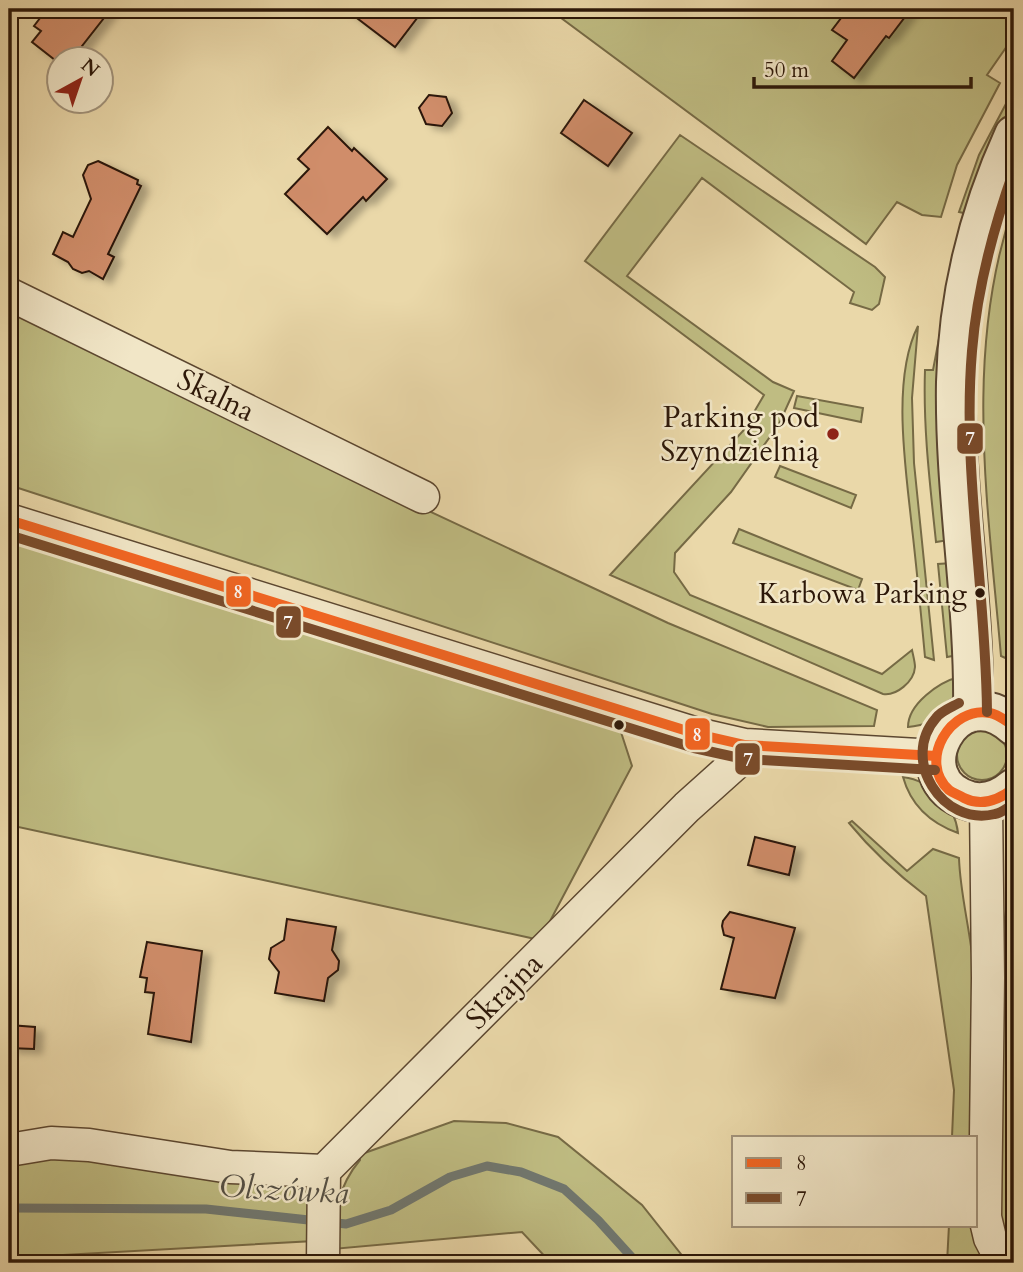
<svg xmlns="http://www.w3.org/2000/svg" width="1023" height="1272" font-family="Cardo,serif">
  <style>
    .green { fill: #bfbc82; stroke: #766a45; stroke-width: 2 }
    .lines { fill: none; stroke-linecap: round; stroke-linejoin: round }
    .stream { stroke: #70776f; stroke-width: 9 }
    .building { fill: #d08d6a; stroke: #2c1708; stroke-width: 2; filter: url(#shadow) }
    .minor-casing { stroke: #5c4730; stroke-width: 35 }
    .tertiary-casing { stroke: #5c4730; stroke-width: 42 }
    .minor { stroke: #f1e6c7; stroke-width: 32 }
    .tertiary { stroke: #f1e6c7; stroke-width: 38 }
    .bus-1-casing { stroke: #f1e6c7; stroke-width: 16 }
    .bus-2-casing { stroke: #f1e6c7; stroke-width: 16 }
    .bus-1 { stroke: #f26522; stroke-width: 10 }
    .bus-2 { stroke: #7a4b2a; stroke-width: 10 }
    .poi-dot { fill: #8f2418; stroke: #f1e6c7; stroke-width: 2.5 }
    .bus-dot { fill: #2c1708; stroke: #f1e6c7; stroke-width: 2.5 }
    .labels { text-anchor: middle; stroke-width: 5; stroke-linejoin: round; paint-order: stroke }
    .bus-label { font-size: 28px; fill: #2c1708; stroke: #f1e6c7; text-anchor: end }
    .street-label { font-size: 30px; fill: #2c1708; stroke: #f1e6c7 }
    .poi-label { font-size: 30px; fill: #2c1708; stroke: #f1e6c7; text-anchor: end }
    .water-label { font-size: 32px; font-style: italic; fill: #544f44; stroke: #f1e6c7 }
    .line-badge { stroke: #f1e6c7; stroke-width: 2.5 }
    .badge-label { font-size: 19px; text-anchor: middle; font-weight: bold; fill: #fff }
  </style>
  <defs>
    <filter id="shadow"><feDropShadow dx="8" dy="4.5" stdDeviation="3.5" flood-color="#0004"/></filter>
  </defs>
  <rect width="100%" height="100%" fill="#ead8a9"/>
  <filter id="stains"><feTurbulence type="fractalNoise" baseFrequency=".00286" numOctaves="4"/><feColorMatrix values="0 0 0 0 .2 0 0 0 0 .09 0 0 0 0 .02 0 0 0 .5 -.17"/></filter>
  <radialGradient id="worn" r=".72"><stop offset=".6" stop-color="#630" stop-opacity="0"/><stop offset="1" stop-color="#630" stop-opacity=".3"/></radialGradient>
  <path class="green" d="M549,9H1014V36L987,75L1000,83L957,165L941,217L922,215L897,202L866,244Z
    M1009,98L1014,100L1000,130L968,214L959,212L979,155Z
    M680,135L875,267L885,277L879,304L872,310L850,303L854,292L702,178L627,276L773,382L794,391L779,424L731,492L675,553L674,572L690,595L882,674L912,650C913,655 915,662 915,667C914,682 896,696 883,694L610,575L743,431L764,395L585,261Z
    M1014,204V662L1001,656C988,505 963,351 1014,204Z
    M9,306L337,468L668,623L877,710L874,726L768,727L712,714L9,485Z
    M942,323L949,540L936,542C930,484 923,428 925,370H933Z
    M918,326L912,398L914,463L934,660L925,657C921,614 917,571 912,528C906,470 891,379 918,326Z
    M797,396L863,408L861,422L794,408Z
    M780,466L856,495L851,508L775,477Z
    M739,529L862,579L858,590L733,543Z
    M9,531L619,726L632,766L540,940L9,825Z
    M952,563L958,655L947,657L938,564Z
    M959,677C954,708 940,724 908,727C908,704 939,682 959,677Z
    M957 755a25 25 0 1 1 50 0a25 25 0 1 1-50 0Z
    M903,777C932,781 955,805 958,833C930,823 911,806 903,777Z
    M852,821L907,871L933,849L959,858C960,890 968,921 972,954C978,1014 976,1076 974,1137H952L954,1090L926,896C897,874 872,851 849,823Z
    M1014,855V1263L999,1239L1001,941L1007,905L1009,857Z
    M454,1121L506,1123L558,1137L642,1205L688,1263H551L522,1232L333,1249C333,1216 338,1186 360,1160L359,1155Z
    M52,1152L301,1184L309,1196L314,1241L9,1258V1160Z
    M976,1207L981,1263H947L949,1225H976Z"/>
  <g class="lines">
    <path class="stream" d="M9,1208L206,1209L346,1224L391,1210L450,1177L487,1166L521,1172L564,1189L598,1220L637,1263"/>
  </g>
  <path class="building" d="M47,9H111L71,60H60V64L32,42L41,31L34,26Z
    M345,9H424L395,47Z
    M848,9H911L889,38L886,36L854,78L832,61L847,40L832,30Z
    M429,95L446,97L452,113L442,126L426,124L419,108Z
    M584,100L632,133L608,166L561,133Z
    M328,127L352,151L354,148L387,179L366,201L363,197L327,234L285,194L309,169L298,159Z
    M98,161L138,180L137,184L141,186L108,254L114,257L103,279L89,271L82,273L73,269L68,262L53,254L63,232L73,237L91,199L83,175L88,165Z
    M755,837L795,847L789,875L748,865Z
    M730,912L795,928L775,998L721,989L734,938L724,935L722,926L723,921Z
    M287,919L336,927L332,950L339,961L338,970L328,978L324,1001L275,993L279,972L269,959L271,948L284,940Z
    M147,942L202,951L191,1042L148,1034L154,993L145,992L147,978L140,977Z
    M9,1025L35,1027L34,1049L9,1048Z"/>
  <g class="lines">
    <g class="minor-casing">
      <path id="minor" d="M9,294L423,497
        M9,520L697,734L745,745L936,756
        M986,802L988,978L985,1217L990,1238L1003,1263
        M9,1150L51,1143L89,1145L230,1167L324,1171
        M323,1263L324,1171L687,807L736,763L745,745"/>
    </g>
    <g class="tertiary-casing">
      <path id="tertiary" d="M973,712C975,602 954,492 956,382C958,297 979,212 1014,135
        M1014,726C955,672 898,781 970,801C987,805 1001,799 1014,788"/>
    </g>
    <use href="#minor" class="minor"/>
    <use href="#tertiary" class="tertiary"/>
    <g class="bus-1-casing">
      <path id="bus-1" d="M9,520L697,734L745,745L936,756
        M1014,726C1007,722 998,714 990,713C951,705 917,761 949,790C953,793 959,795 964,798C982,807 999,800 1014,788"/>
    </g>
    <g class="bus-2-casing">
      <path id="bus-2" d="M9,535L694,748L744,759L935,770
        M959,703C952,707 941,711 936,718C900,759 942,827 995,814C1002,813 1008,807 1014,804
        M987,712C986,592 962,469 972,351C977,288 993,229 1014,170"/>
    </g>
    <use href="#bus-1" class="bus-1"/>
    <use href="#bus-2" class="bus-2"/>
  </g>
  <circle class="poi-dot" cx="833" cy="434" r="7"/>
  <g class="bus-dot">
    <circle cx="980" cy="593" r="6"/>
    <circle cx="619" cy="725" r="6"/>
  </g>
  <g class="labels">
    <g class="bus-label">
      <text x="967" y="603">Karbowa Parking</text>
    </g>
    <g class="street-label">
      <text transform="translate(216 395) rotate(26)" y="10">Skalna</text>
      <text transform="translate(504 991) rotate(-45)" y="10">Skrajna</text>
    </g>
    <g class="poi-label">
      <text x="819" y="427">Parking pod<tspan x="819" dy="34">Szyndzielnią</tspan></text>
    </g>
    <g class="water-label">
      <text transform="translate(284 1189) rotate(3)" y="11">Olszówka</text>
    </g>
  </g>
  <g class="line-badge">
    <rect x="956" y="422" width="28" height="33" rx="7" fill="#7a4b2a"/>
    <rect x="225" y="575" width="27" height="33" rx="7" fill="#f26522"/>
    <rect x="275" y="605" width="27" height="34" rx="7" fill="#7a4b2a"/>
    <rect x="684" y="717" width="27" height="34" rx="7" fill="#f26522"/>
    <rect x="734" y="742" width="27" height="34" rx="7" fill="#7a4b2a"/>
  </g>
  <g class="badge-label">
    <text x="970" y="445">7</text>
    <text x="238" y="598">8</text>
    <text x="288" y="629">7</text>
    <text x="697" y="741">8</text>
    <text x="748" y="766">7</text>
  </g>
  <rect width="1023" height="1272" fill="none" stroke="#ead8a9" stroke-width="35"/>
  <rect x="10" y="10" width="1002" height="1251" fill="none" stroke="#2c1708" stroke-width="3.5"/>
  <rect x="18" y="18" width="988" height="1237" fill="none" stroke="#2c1708" stroke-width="2"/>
  <rect x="732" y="1136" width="245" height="91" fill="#f1e6c7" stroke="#a2937b" stroke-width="2"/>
  <rect x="746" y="1158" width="35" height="10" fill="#f26522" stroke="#a2937b" stroke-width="2"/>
  <text x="796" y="1170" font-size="21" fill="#2c1708">8</text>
  <rect x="746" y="1193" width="35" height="10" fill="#7a4b2a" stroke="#a2937b" stroke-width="2"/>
  <text x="796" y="1206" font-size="21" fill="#2c1708">7</text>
  <g transform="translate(80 80) rotate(40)"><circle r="33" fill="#f1e6c7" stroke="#a2937b" stroke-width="2"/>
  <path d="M0-5L12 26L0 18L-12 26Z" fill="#8f2418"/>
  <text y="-10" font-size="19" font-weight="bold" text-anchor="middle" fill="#2c1708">N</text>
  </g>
  <path d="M754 77v10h217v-10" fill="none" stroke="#2c1708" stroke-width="3.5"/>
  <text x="764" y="77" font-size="21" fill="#2c1708" stroke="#f1e6c7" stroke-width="5" paint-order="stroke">50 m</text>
  <rect width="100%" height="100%" filter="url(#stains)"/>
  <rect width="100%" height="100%" fill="url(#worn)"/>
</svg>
